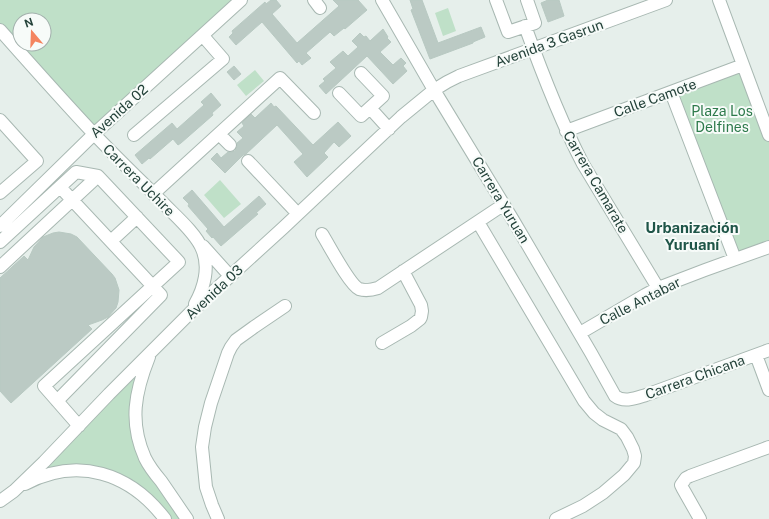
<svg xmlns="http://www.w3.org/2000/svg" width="769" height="519" font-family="'Public Sans',sans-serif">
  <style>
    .green { fill: #bfe0c8; fill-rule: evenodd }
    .building { fill: #bbcac4; stroke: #b8c9c2 }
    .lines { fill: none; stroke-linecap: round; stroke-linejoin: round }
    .minor-casing { stroke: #a8b8b2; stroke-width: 14 }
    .minor { stroke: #fff; stroke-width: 12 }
    .labels { text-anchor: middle; stroke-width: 4; stroke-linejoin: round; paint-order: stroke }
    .street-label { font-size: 14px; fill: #24423a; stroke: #f7fbf9 }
    .park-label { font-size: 14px; fill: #2d7a4b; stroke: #f7fbf9 }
    .neighbourhood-label { font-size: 15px; font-weight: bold; fill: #1f5548; stroke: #f7fbf9 }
  </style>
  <rect width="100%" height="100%" fill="#e6efeb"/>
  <path class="green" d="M0,0H241L95,134L0,30ZM20,20H44V44H20Z
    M448,8L456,31L443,36L435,13Z
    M743,65L769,135V247L735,259L671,92Z
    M255,70L264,81L246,96L237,85Z
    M220,180L241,204L224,218L204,195Z
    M151,352L143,372L138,437L187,519H165L157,508L96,472L33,480Z"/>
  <path class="building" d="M271,0H276L281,6L272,14L297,43L339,6L333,0H358L367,10L345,29L344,28L334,36L330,32L306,53L311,58L302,65L299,61L297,63L262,22L236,45L229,37L233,33L232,31L265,2L266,4Z
    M410,0H422L438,43L481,27L485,37L473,42V43L430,59L411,10L413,9Z
    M548,0H559L564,16L548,22L541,3Z
    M383,29L388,37L387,38L391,42L380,52L393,65L401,58L406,63L403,66L407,71L393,84L367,56L326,94L319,86L325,81L323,79L336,68L330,62L343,51L348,56L358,47L352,41L360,33L364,37L366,36L370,41Z
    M234,66L241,74L234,80L227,72Z
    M211,93L221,105L212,113L213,115L181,143L178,145L173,139L150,159L149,158L142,164L135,155L172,123L177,129L204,105L201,102Z
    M271,103L274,107L276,106L313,145L338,122L351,136L339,147L334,142L324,153L328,157L307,177L294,162L303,154L277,125L246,154L243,155L225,173L211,159L217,153L221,158L228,152H232L235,151L237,147V143L243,138L237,132L244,126L242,123L251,114L255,118Z
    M192,190L224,227L259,196L266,204L256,213L258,214L221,246L213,237L212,238L206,231L208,229L188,206L189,204L183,198Z
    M59,232L71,234L77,237L112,274L115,278L119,290L118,302L116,308L108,317L102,320L88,325L92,329L11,403L0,391V278L24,256L28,260L34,247L43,237L53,233Z"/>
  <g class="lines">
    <g class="minor-casing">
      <path id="minor" d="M314,0L320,8
        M382,0L434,90L513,220L591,353L615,396C624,403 636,398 646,395L769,350
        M496,0L508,32L535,23L527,0
        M719,0L769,135
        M525,26C542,73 560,120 583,164L658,288
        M0,30C31,65 62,100 94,134C118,159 143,183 167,207C178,218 197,235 202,249C210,267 204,288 195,304
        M671,92L735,259
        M339,93L361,116L383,96L361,73
        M370,108L389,129
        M0,120L37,161L0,193
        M566,131L743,65
        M219,134L230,145
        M134,135L223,59L203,36
        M248,161L298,214
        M153,194L280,78L314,113
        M478,222L584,401L594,413L603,420L621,429L627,437L633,449L635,456L634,463L624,475L603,493L583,506L556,519
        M0,226L94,134L241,0
        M322,234C329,245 349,284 359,289C365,291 372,290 378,288L503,205
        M111,241L137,217
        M0,242L76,172L98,176L179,262L44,386L79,426
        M203,246L230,276
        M0,267L98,176
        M580,333L645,295L658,288L705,270L769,247
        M382,343L411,326L420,319L421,317L422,311L421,305L403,271
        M756,355L769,390
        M149,357C135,392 129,422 145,458C149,466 155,474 161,481C170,494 178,506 187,519
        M57,401L161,295L60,187
        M25,484C78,456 130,473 165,519
        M0,501L14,491L44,462L109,394L192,311L283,228L401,117L434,90L447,82L459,76L666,0
        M218,519L212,505L206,487L202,447L205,427L211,403L228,353L231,347L236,340L254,327L285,306
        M700,519L683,489L681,485L686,478L690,476L769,447"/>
    </g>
    <use href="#minor" class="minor"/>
  </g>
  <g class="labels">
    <g class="street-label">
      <text transform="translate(549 43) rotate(-20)" y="5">Avenida 3 Gasrun</text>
      <text transform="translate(655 98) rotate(-20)" y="5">Calle Camote</text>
      <text transform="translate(119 111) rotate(-42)" y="5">Avenida 02</text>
      <text transform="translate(139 180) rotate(45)" y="5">Carrera Uchire</text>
      <text transform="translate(596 182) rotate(60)" y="5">Carrera Camarate</text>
      <text transform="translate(501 200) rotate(59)" y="5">Carrera Yuruan</text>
      <text transform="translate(214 292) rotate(-43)" y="5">Avenida 03</text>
      <text transform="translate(640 301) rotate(-27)" y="5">Calle Antabar</text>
      <text transform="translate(695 377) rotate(-20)" y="5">Carrera Chicana</text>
    </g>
    <g class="park-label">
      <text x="722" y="116">Plaza Los<tspan x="722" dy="16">Delfines</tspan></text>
    </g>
    <g class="neighbourhood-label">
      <text x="692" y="233">Urbanización<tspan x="692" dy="17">Yuruaní</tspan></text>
    </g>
  </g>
  <g transform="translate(32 32) rotate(341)"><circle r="19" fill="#f7fbf9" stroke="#a3b1ad"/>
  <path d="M0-3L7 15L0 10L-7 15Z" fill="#f4845f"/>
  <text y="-6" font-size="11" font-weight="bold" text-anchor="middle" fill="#24423a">N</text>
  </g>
</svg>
